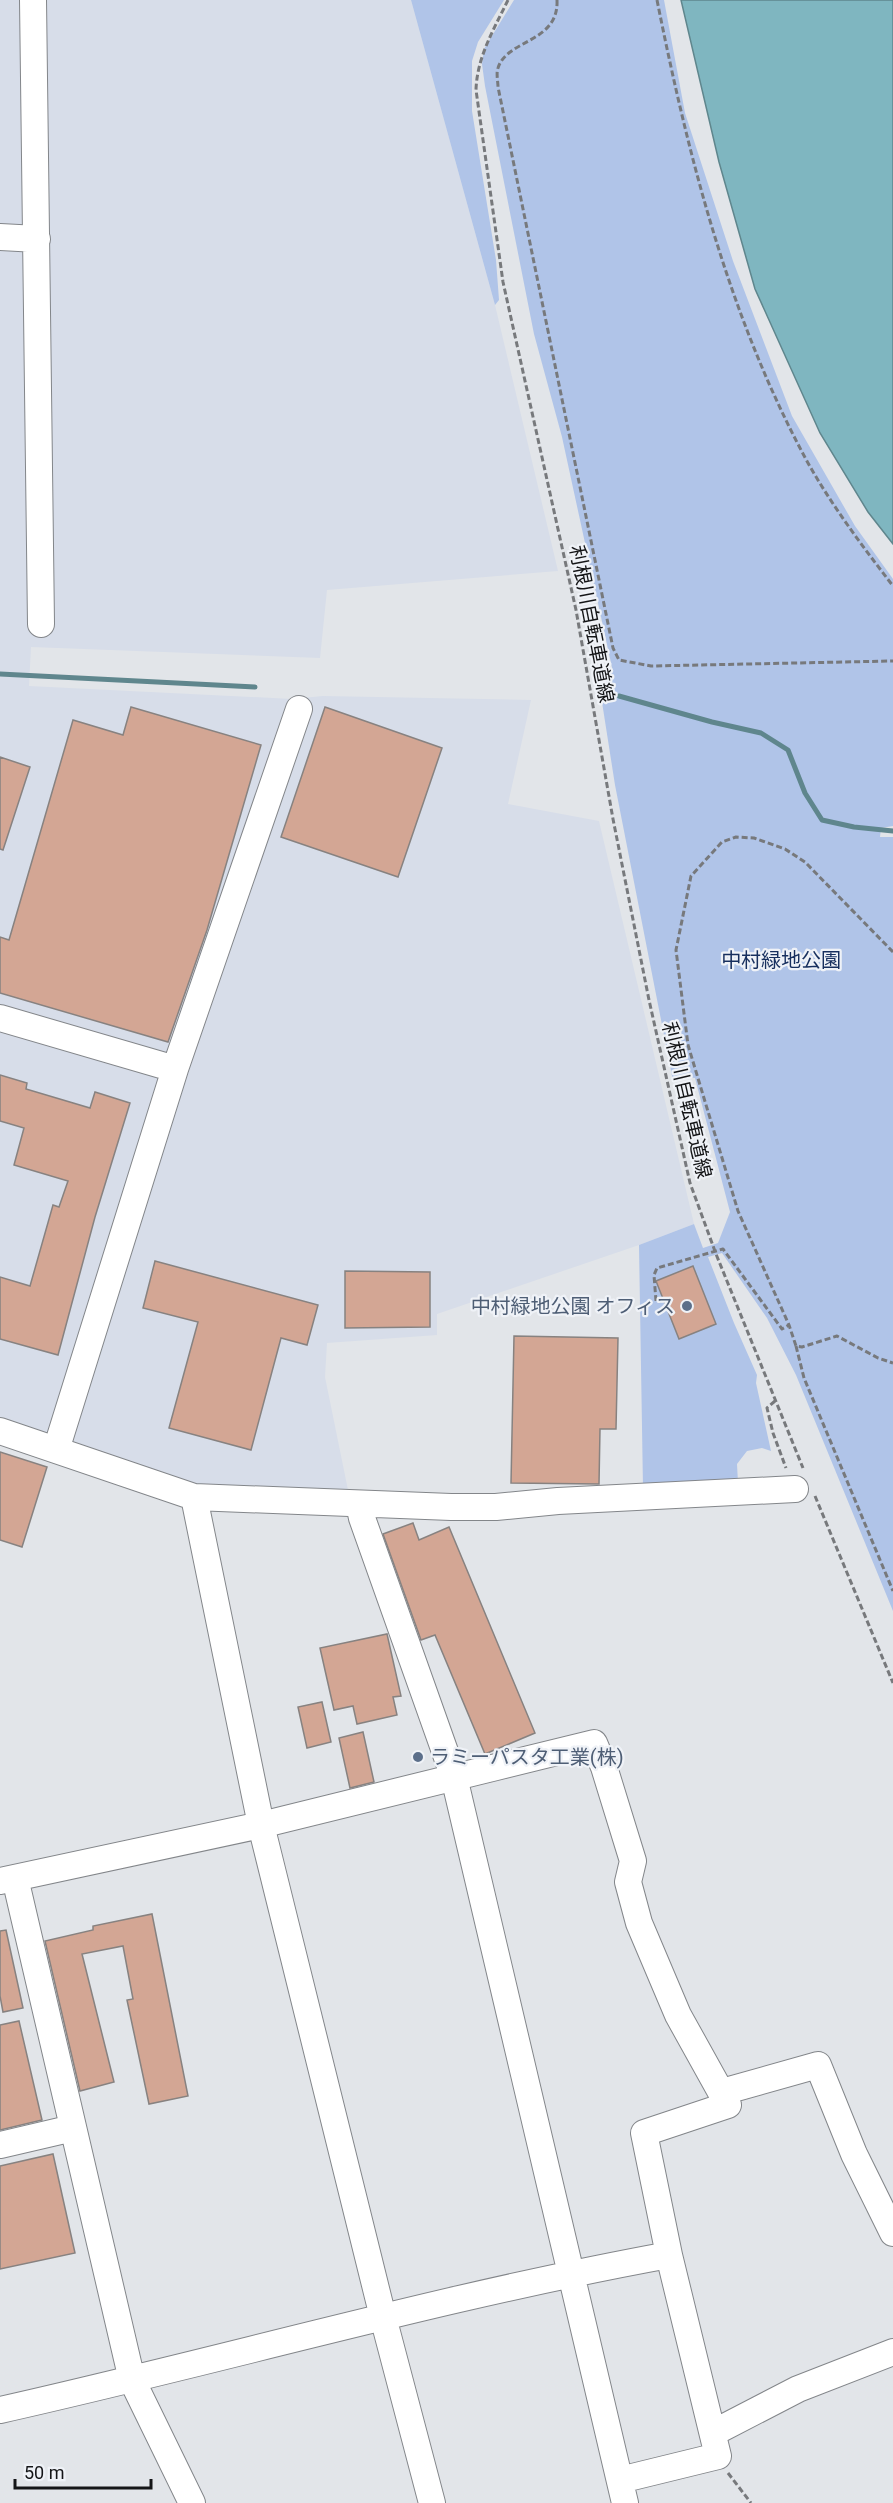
<svg xmlns="http://www.w3.org/2000/svg" width="893" height="2503" font-family="Roboto,'Noto Sans JP',sans-serif">
  <style>
    .built { fill: #d7dde9 }
    .green { fill: #b0c4e8 }
    .water { fill: #7fb6c0; stroke: #5f868d; stroke-width: 1.5 }
    .lines { fill: none; stroke-linecap: round; stroke-linejoin: round }
    .stream { stroke: #5f868d; stroke-width: 5 }
    .building { fill: #d3a694; stroke: #878280; stroke-width: 1.5 }
    .minor-casing { stroke: #83868a; stroke-width: 28 }
    .path { stroke: #77797c; stroke-width: 3; stroke-dasharray: 6 3; stroke-linecap: butt }
    .minor { stroke: #fff; stroke-width: 26 }
    .service-dot { fill: #5c6f8a; stroke: #eff2f7; stroke-width: 2 }
    .labels { text-anchor: middle; stroke-width: 4.5; stroke-linejoin: round; paint-order: stroke }
    .street-label { font-size: 20px; fill: #141517; stroke: #eff2f7 }
    .park-label { font-size: 20px; fill: #172f5e; stroke: #eff2f7 }
    .service-label { font-size: 20px; fill: #4e5e75; stroke: #eff2f7; text-anchor: end }
  </style>
  <rect width="100%" height="100%" fill="#e2e5e9"/>
  <path class="built" d="M0,0H411L495,305L558,571L327,590L320,658L31,647L29,686L292,699L323,696L531,700L508,804L599,821L694,1224L639,1245L437,1314V1335L327,1343L325,1377L349,1495L198,1489L0,1423Z"/>
  <path class="green" d="M411,0H504L478,42L472,61V111L496,260L499,300L495,305Z
    M514,0H664L685,113L733,261L792,416L855,526L893,579V826L881,828L880,837H893V1611L796,1375L767,1318L722,1253L708,1257L734,1323L757,1375L756,1383L771,1451L762,1448L747,1451L737,1464L738,1483L643,1487L639,1245L694,1224L703,1248L718,1243L730,1212L695,1078L687,1077L673,1081L615,785L599,683L613,672L562,437L534,334L485,86L482,64L484,49Z"/>
  <path class="water" d="M681,0H893V544L868,512L820,433L755,289L719,162Z"/>
  <g class="lines">
    <path class="stream" d="M0,674L255,687
      M619,696L712,722L761,733L788,750L805,793L822,820L854,827L893,831"/>
  </g>
  <path class="building" d="M131,707L261,745L207,930L168,1042L0,993V937L9,940L73,720L123,735Z
    M325,707L442,748L398,877L281,837Z
    M0,757L30,767L3,850L0,849Z
    M0,1075L27,1083L26,1089L90,1108L95,1092L130,1103L95,1217L58,1355L0,1339V1277L30,1286L53,1205L59,1207L68,1181L14,1165L24,1128L0,1121Z
    M155,1261L318,1305L307,1345L281,1338L251,1450L169,1428L198,1322L143,1308Z
    M693,1266L716,1324L679,1339L656,1281Z
    M345,1271L430,1272V1327L345,1328Z
    M514,1336L618,1338L616,1429H600L599,1484L511,1483Z
    M0,1452L47,1467L22,1547L0,1540Z
    M413,1523L419,1540L449,1527L535,1733L485,1754L435,1635L421,1640L383,1534Z
    M387,1634L401,1696L393,1697L397,1715L357,1724L353,1706L334,1710L320,1648Z
    M322,1702L331,1742L307,1748L298,1707Z
    M363,1732L374,1782L350,1788L339,1738Z
    M152,1914L188,2096L149,2104L127,2000L133,1999L123,1946L82,1954L114,2082L80,2091L45,1941L93,1930V1926Z
    M6,1930L23,2008L3,2012L0,1996V1931Z
    M19,2021L42,2120L0,2130V2025Z
    M53,2154L75,2253L0,2269V2166Z"/>
  <g class="lines">
    <g class="minor-casing">
      <path id="minor" d="M33,0L41,624
        M0,237L37,239
        M0,1018L175,1069
        M0,1431L194,1497L451,1507H496L558,1501L795,1489
        M56,1450L175,1069L299,709
        M194,1497L261,1825L383,2317L432,2503
        M359,1504L362,1518L454,1777L625,2503
        M15,1878L132,2380L192,2503
        M0,1881L261,1825L594,1743L604,1767L633,1861L628,1882L639,1923L678,2015L728,2105L644,2133L669,2255L718,2456L620,2480
        M722,2092L818,2065L854,2154L893,2233
        M0,2145L73,2128
        M0,2410C223,2360 444,2296 669,2255
        M713,2433L798,2389L893,2352"/>
    </g>
    <path class="path" d="M508,0C494,29 477,57 476,90L503,282L576,610L613,819L649,1000L690,1183L716,1254L803,1468
      M557,0C559,43 507,39 498,68C496,73 498,82 498,87L613,648L619,660L651,666L893,661
      M657,0C688,155 727,309 801,450C826,498 860,543 893,586
      M893,952L805,862L785,849L754,838L736,837L722,842L691,876L676,950L688,1045L738,1211L789,1325L796,1346L802,1347L837,1336L878,1358L893,1363
      M656,1301L654,1275L657,1268L723,1249L782,1329L789,1325
      M796,1346L804,1378L893,1591
      M775,1401L767,1408L773,1433L786,1468
      M815,1496L893,1683
      M728,2473L751,2503"/>
    <use href="#minor" class="minor"/>
  </g>
  <g class="service-dot">
    <circle cx="687" cy="1306" r="6"/>
    <circle cx="418" cy="1757" r="6"/>
  </g>
  <g class="labels">
    <g class="street-label">
      <text transform="translate(592 624) rotate(79)" y="7">利根川自転車道線</text>
      <text transform="translate(687 1100) rotate(77)" y="7">利根川自転車道線</text>
    </g>
    <g class="park-label">
      <text x="781" y="967">中村緑地公園</text>
    </g>
    <g class="service-label">
      <text x="675" y="1313">中村緑地公園 オフィス</text>
      <text x="430" y="1764" text-anchor="start">ラミーパスタ工業(株)</text>
    </g>
  </g>
  <path d="M15 2479v9h136v-9" fill="none" stroke="#141517" stroke-width="3"/>
  <text x="24" y="2479" font-size="18" fill="#141517" stroke="#eff2f7" stroke-width="4.5" paint-order="stroke">50 m</text>
</svg>
